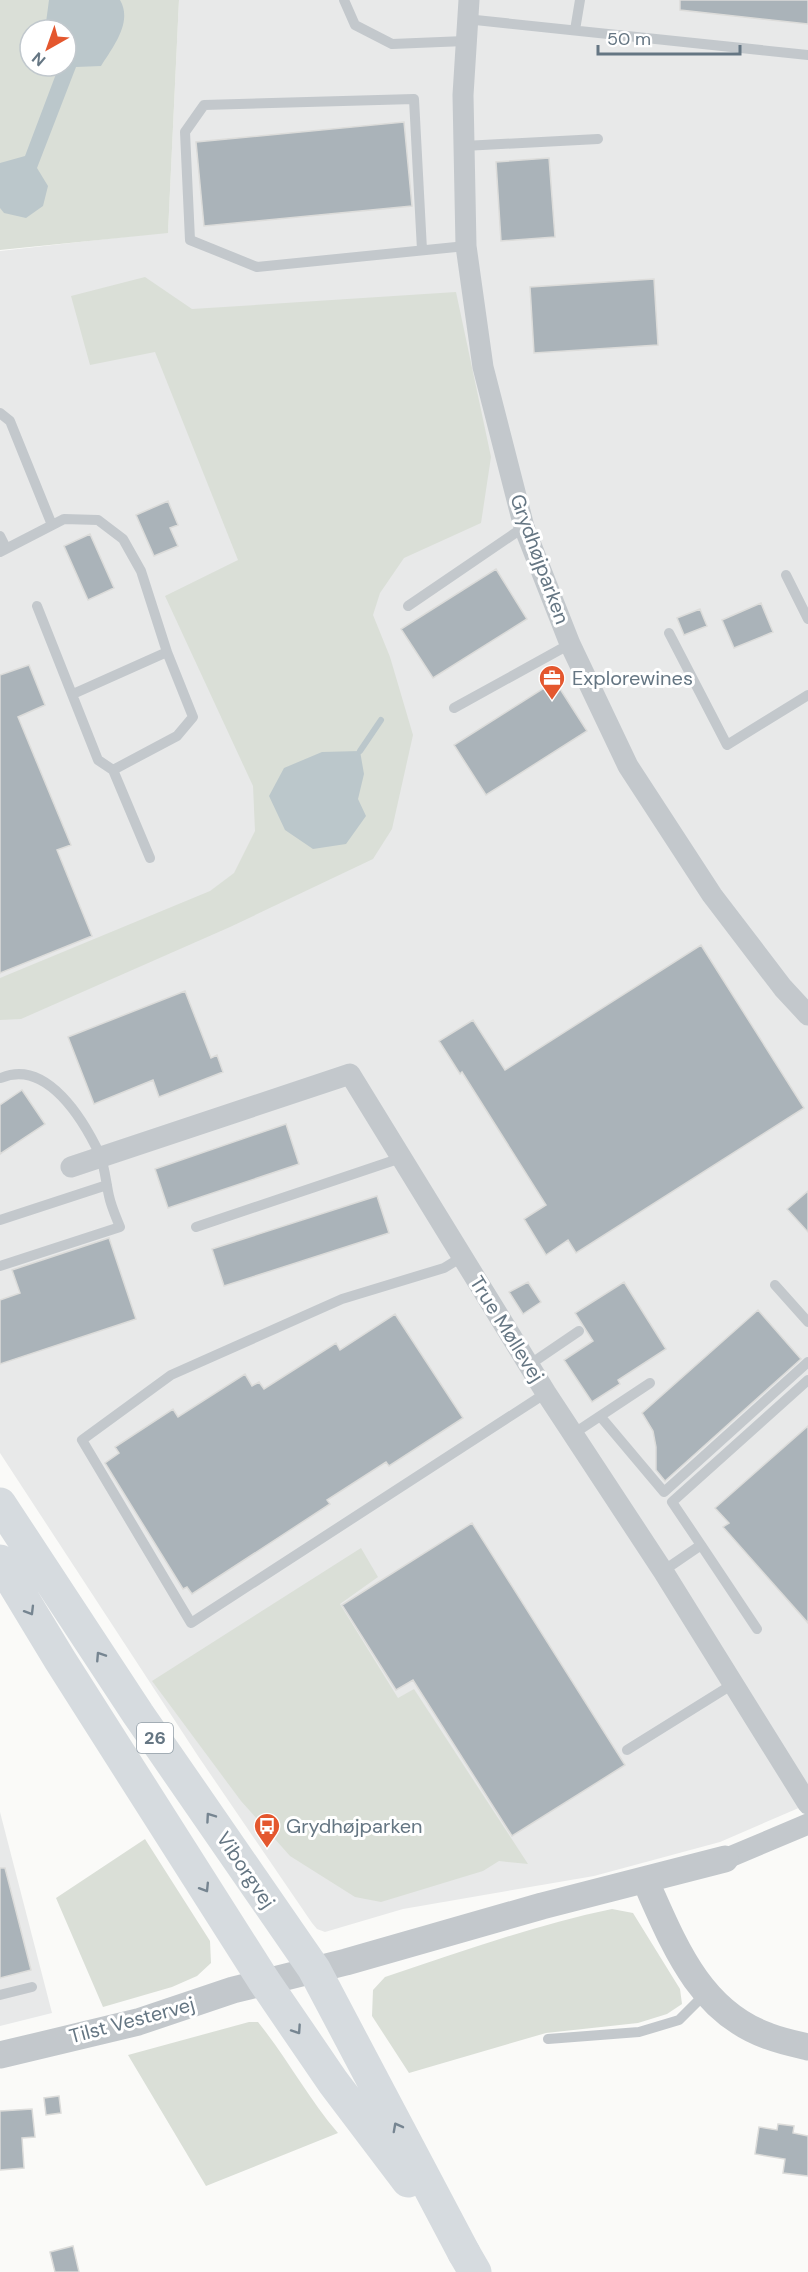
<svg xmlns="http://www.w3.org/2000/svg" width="808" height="2272" font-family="'DM Sans',sans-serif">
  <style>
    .built { fill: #e8e9e9 }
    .green { fill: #dadfd7; fill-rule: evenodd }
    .water { fill: #bbc7cb }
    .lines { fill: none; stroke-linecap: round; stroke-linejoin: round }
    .stream { stroke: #bbc7cb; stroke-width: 6 }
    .building { fill: #aab3b9; stroke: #dcdcda; stroke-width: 1.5 }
    .service { stroke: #c3c8cc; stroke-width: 10 }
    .minor { stroke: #c3c8cc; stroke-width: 21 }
    .tertiary { stroke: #c3c8cc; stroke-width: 27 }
    .primary { stroke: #d6dbdf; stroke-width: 33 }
    .trunk { stroke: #d6dbdf; stroke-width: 33 }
    .oneway { stroke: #768591 }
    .labels { text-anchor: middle; stroke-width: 6; stroke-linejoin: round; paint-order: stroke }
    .shield { fill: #fff; stroke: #939fa8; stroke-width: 1.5 }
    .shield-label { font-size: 18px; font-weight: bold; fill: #657683 }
    .street-label { font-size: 20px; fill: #657683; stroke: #fff }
    .poi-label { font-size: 20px; fill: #657683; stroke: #fff; text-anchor: start }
  </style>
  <rect width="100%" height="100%" fill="#fafaf8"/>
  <path class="built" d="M179,0H808V1804L720,1842L594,1876L403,1909L325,1932L317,1929L312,1923L198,1756L0,1453V251L168,232Z
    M0,1812L52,2013L0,2026Z"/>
  <path class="green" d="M0,0H179L168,233L0,250ZM30,30H66V66H30Z
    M145,277L192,309L456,292L491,457L481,523L404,558L380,593L373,615L390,657L413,735L392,829L373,859L230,927L21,1019L0,1020V978L210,891L234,873L255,831L253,786L165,596L238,560L155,352L90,365L71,296Z
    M361,1548L378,1577L340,1604L398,1698L414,1689L528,1864L499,1861L483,1871L381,1902L355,1897L290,1856L241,1801L152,1681Z
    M145,1839L210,1941L211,1963L197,1976L172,1987L103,2007L56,1898Z
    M612,1909L633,1913L680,1989L682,2004L667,2014L638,2023L546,2033L409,2073L372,2016L373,1990L385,1977C460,1952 535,1925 612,1909Z
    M249,2022H258C287,2058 308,2098 338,2133L206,2186L128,2055Z"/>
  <path class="water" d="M49,0H120C133,22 113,47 101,66L76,67L37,168L48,186L43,206L26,218L4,213L0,208V163L25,156L59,66H66V30H45Z
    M360,751L364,774L358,799L366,816L346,844L313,849L285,830L269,796L284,768L322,752Z"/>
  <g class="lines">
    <path class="stream" d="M360,751L381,720"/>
  </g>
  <path class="building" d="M680,0H808V24L680,10Z
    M404,122L412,206L204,226L196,142Z
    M549,158L555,237L501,241L496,162Z
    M654,279L658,345L534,353L530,287Z
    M168,501L178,525L170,528L178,546L154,556L136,515Z
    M90,534L114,588L88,600L64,546Z
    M496,569L527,619L433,678L401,629Z
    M761,603L773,632L734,648L722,620Z
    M700,609L707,626L684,635L677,618Z
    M29,665L45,705L18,717L71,845L57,850L92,936L0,973V675Z
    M555,681L587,731L486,795L454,745Z
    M701,945L804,1108L576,1253L568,1240L546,1255L524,1219L546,1205L462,1072L460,1074L439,1041L473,1020L505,1070Z
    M185,991L211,1058L217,1055L223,1072L159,1097L153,1080L94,1104L68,1037Z
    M22,1090L45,1124L0,1154V1105Z
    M286,1124L299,1164L168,1208L155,1169Z
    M808,1191V1232L787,1209Z
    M377,1196L389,1233L224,1286L212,1249Z
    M109,1238L136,1319L0,1364V1300L20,1293L12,1270Z
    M528,1282L541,1302L523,1314L509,1292Z
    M624,1282L666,1349L618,1380L620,1384L592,1402L564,1360L593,1341L575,1313Z
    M758,1310L801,1359L665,1481L656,1470V1447L653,1431L642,1413Z
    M395,1314L463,1418L389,1466L386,1462L327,1500L330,1504L192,1594L187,1587L183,1589L105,1463L119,1453L115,1447L173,1409L178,1417L245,1374L252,1386L259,1382L264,1389L336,1343L340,1350Z
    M808,1426V1623L723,1527L729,1523L715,1508Z
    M472,1523L625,1765L512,1836L413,1680L396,1690L342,1605Z
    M0,1868H5L31,1970L0,1978Z
    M59,2096L61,2113L46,2115L44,2098Z
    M32,2109L35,2137L22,2138L24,2168L0,2170V2111Z
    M778,2124L794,2126L793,2133L808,2136V2176L783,2173L785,2159L755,2154L759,2127L777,2130Z
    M73,2246L79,2272H55L50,2252Z"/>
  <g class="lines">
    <path class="service" d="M344,0L355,25L392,44L465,41
      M466,19L808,55
      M575,30L580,0
      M464,146L598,139
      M422,250L414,99L204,105L185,132L190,240L257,267L466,246
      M0,413L10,421L52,525
      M0,536L6,548
      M0,552L64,519L98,520L123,539L141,571L167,652L73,694
      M786,575L808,619
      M37,606L98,760L113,770L150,858
      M408,606L524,527
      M669,633L727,745L808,695
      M454,708L570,644
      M113,770L177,736L193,717L167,652
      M0,1220L107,1185
      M196,1227L401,1158
      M462,1257L444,1268L342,1299L171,1375L82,1440L191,1623L546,1393
      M0,1266L120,1227C116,1217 111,1206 109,1196C106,1183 105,1168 100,1155C84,1121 47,1058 1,1078
      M775,1285L808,1322
      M529,1365L579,1331
      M600,1416L664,1492L808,1362
      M573,1434L650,1383
      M701,1545L672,1502L808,1380
      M663,1571L701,1545L757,1629
      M627,1750L733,1684
      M0,1995L32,1987
      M548,2039L639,2032L679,2020L706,1993"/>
    <path class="minor" d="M469,0L463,95L466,246L483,367L524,527L570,644L628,766L712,895L783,988L808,1015
      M71,1167L350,1074L546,1393L663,1571L808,1804
      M725,1859L808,1824"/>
    <path class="tertiary" d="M645,1880C673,1942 698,2011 768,2036C781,2041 795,2044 808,2047
      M0,2055L138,2022L233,1990L346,1962L542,1906L725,1859"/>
    <path class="primary" d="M0,1504L138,1714L314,1969L464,2253
      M0,1561L60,1660L264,1981L333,2082L408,2181"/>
    <path class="trunk" d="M464,2253L475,2272"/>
  </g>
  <defs><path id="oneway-chevron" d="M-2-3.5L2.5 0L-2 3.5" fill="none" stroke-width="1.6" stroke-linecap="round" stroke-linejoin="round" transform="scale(1.5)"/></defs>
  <g class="oneway">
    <use href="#oneway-chevron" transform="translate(30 1611) rotate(59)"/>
    <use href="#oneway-chevron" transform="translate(100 1656) rotate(-123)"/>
    <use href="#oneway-chevron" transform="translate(210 1817) rotate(-125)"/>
    <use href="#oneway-chevron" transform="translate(205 1888) rotate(58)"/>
    <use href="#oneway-chevron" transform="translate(297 2030) rotate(56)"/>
    <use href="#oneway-chevron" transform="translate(397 2127) rotate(-118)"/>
  </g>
  <defs>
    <g id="office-pin" transform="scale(1.35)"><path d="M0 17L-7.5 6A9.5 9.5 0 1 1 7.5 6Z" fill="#e4572e" stroke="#fff"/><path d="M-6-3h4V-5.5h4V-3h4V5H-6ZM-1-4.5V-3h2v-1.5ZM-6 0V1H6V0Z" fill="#fff"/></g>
    <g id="bus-pin" transform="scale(1.35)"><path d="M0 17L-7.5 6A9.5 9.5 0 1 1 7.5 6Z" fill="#e4572e" stroke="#fff"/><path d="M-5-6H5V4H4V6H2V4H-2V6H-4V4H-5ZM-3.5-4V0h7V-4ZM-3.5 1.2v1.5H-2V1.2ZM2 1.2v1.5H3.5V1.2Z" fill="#fff"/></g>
  </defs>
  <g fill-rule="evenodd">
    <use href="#office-pin" x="552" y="678"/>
    <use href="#bus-pin" x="267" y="1826"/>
  </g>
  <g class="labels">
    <rect class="shield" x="137" y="1723" width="36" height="30" rx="4.5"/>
    <g class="shield-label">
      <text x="155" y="1744">26</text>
    </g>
    <g class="street-label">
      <text transform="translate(540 559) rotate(70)" y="7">Grydhøjparken</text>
      <text transform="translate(507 1329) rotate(58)" y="7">True Møllevej</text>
      <text transform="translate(246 1870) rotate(56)" y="7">Viborgvej</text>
      <text transform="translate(132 2020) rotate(-15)" y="7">Tilst Vestervej</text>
    </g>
    <g class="poi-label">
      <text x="572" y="685">Explorewines</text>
      <text x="286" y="1833">Grydhøjparken</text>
    </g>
  </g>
  <g transform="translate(48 48) rotate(220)"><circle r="28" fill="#ffffff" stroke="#c1c8cd" stroke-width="1.5"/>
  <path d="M0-4.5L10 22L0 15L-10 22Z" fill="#e4572e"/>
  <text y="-9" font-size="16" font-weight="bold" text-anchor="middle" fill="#657683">N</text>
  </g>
  <path d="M598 45v9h142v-9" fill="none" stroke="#657683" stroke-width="3"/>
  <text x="607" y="45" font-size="18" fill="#657683" stroke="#ffffff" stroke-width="4.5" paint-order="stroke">50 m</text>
</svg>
